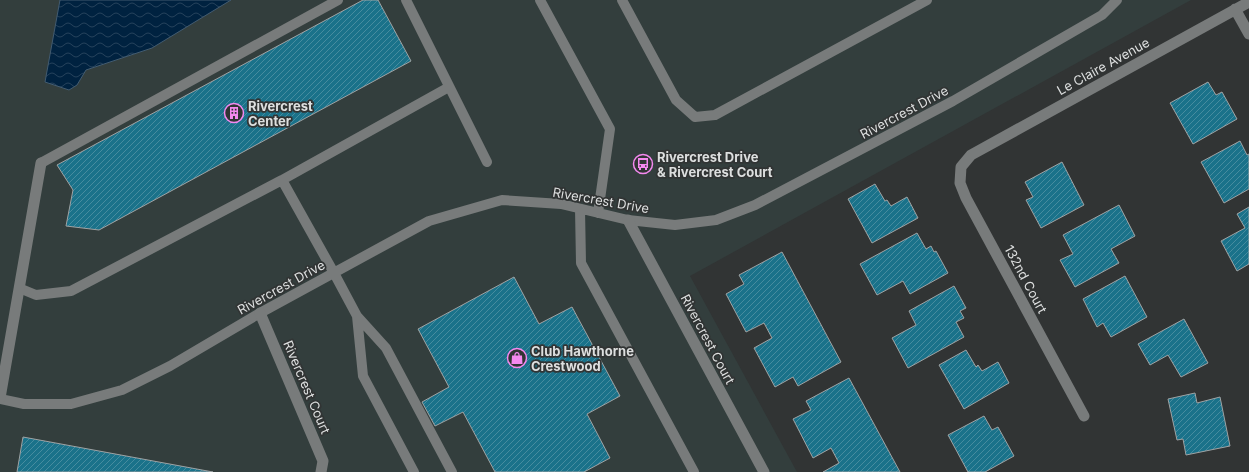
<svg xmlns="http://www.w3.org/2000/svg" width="1249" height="472" font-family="Inter,sans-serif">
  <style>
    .built { fill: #333e3d }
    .water { fill: url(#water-waves); stroke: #425b70 }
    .building { fill: url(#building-hatch); stroke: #9fa3a4 }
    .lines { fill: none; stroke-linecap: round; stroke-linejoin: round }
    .service { stroke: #787b7b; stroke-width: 10 }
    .minor { stroke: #787b7b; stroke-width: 11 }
    .labels { text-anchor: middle; stroke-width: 3.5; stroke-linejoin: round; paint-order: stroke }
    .street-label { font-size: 13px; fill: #dddfdf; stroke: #313434 }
    .poi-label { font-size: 13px; font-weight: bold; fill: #dddfdf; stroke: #313434; text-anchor: start }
  </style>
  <defs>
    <pattern id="water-waves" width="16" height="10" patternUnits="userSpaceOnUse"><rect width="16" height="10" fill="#002240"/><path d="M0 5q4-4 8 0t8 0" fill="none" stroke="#25425b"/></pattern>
    <pattern id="building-hatch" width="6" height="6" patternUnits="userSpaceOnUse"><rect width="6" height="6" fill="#1a728a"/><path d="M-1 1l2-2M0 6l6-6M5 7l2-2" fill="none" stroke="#468c9f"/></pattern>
  </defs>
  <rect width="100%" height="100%" fill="#313434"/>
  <path class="built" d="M0,0H1191L690,276L797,472H0Z"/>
  <path class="water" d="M60,0H231L152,48L86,70L77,85L69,90L45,82Z"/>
  <path class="building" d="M363,0H378L411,61L99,230L66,226L73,190L57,165Z
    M1208,82L1216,95L1222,92L1237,119L1193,144L1170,103Z
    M1240,141L1247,155L1249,154V189L1224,203L1201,162Z
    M1062,162L1084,205L1041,228L1026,200L1033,197L1025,182Z
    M875,184L885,201L887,200L891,206L907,197L918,218L872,243L848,199Z
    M1119,205L1135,236L1111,249L1119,263L1075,287L1060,260L1073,254L1063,235Z
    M1249,207V264L1237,271L1221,241L1245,228L1237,214Z
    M917,233L926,249L931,246L934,252L936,251L948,273L910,294L903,281L877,295L860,264Z
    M782,252L841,362L798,386L793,377L775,387L754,348L772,338L764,323L746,332L726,294L744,284L739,275Z
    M1125,276L1147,317L1111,337L1103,323L1097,327L1083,299Z
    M514,277L539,324L572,307L620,396L587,414L610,458L584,472H495L463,412L435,426L422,402L449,387L418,329Z
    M954,286L966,308L960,311L964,318L956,322L964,337L908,368L892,338L916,325L909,311Z
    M1184,319L1208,363L1181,377L1168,355L1150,365L1138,344Z
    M966,350L976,367L978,365L982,371L998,362L1009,383L964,409L939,365Z
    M849,378L900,472H823L839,463L831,448L813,458L793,419L811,410L806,401Z
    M1195,393L1197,403L1220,397L1230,446L1186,455L1183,439L1177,440L1168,399Z
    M984,416L992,430L998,427L1014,456L985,472H968L948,435Z
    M23,437L213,472H17Z"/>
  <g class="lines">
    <path class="service" d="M406,0L487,162
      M540,0L610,129L598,213
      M622,0L676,100L695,117L715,115L927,0
      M41,163L338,0
      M282,180L334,273L357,316L386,348L452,472
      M580,209L581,263L694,472
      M19,288L36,295L71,291L282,180L449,87
      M357,316L363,376L414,472
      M0,399L24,404H71L122,390L170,366L260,313L429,221L502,200L561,204L628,220L675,225L716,220L755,205L953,101L1102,15L1117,0"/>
    <path class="minor" d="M1235,9L1249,34
      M628,220L764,472
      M260,313L323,461L321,472
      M0,398L41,163
      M1084,416L966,198L960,183L961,167L971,155L1249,2"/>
  </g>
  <defs>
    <g id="building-ring" transform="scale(1)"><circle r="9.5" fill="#313434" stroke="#f489ef" stroke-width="1.5"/><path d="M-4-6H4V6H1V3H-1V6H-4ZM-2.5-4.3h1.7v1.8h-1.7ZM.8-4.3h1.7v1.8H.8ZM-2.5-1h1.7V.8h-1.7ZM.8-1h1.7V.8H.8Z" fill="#f489ef"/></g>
    <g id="bus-ring" transform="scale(1)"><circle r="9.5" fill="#313434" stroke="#f489ef" stroke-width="1.5"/><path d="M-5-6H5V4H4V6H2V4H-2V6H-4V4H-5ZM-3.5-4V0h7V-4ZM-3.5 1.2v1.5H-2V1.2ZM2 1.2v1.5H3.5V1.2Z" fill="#f489ef"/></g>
    <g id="shop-ring" transform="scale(1)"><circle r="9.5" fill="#313434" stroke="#f489ef" stroke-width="1.5"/><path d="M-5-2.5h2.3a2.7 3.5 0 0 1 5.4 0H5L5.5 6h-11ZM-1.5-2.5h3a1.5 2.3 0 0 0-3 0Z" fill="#f489ef"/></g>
  </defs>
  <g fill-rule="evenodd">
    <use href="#building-ring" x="234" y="113"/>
    <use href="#bus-ring" x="643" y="164"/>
    <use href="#shop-ring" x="517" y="358"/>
  </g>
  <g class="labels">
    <g class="street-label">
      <text transform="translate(1103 66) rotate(-29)" y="5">Le Claire Avenue</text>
      <text transform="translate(904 112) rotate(-28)" y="5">Rivercrest Drive</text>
      <text transform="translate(601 200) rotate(10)" y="5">Rivercrest Drive</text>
      <text transform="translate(1026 279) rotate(62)" y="5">132nd Court</text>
      <text transform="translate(281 287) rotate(-29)" y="5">Rivercrest Drive</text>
      <text transform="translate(708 339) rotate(62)" y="5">Rivercrest Court</text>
      <text transform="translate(307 387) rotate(67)" y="5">Rivercrest Court</text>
    </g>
    <g class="poi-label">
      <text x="248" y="111">Rivercrest<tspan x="248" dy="15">Center</tspan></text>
      <text x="657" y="162">Rivercrest Drive<tspan x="657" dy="15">&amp; Rivercrest Court</tspan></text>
      <text x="531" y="356">Club Hawthorne<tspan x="531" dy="15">Crestwood</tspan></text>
    </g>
  </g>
</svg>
